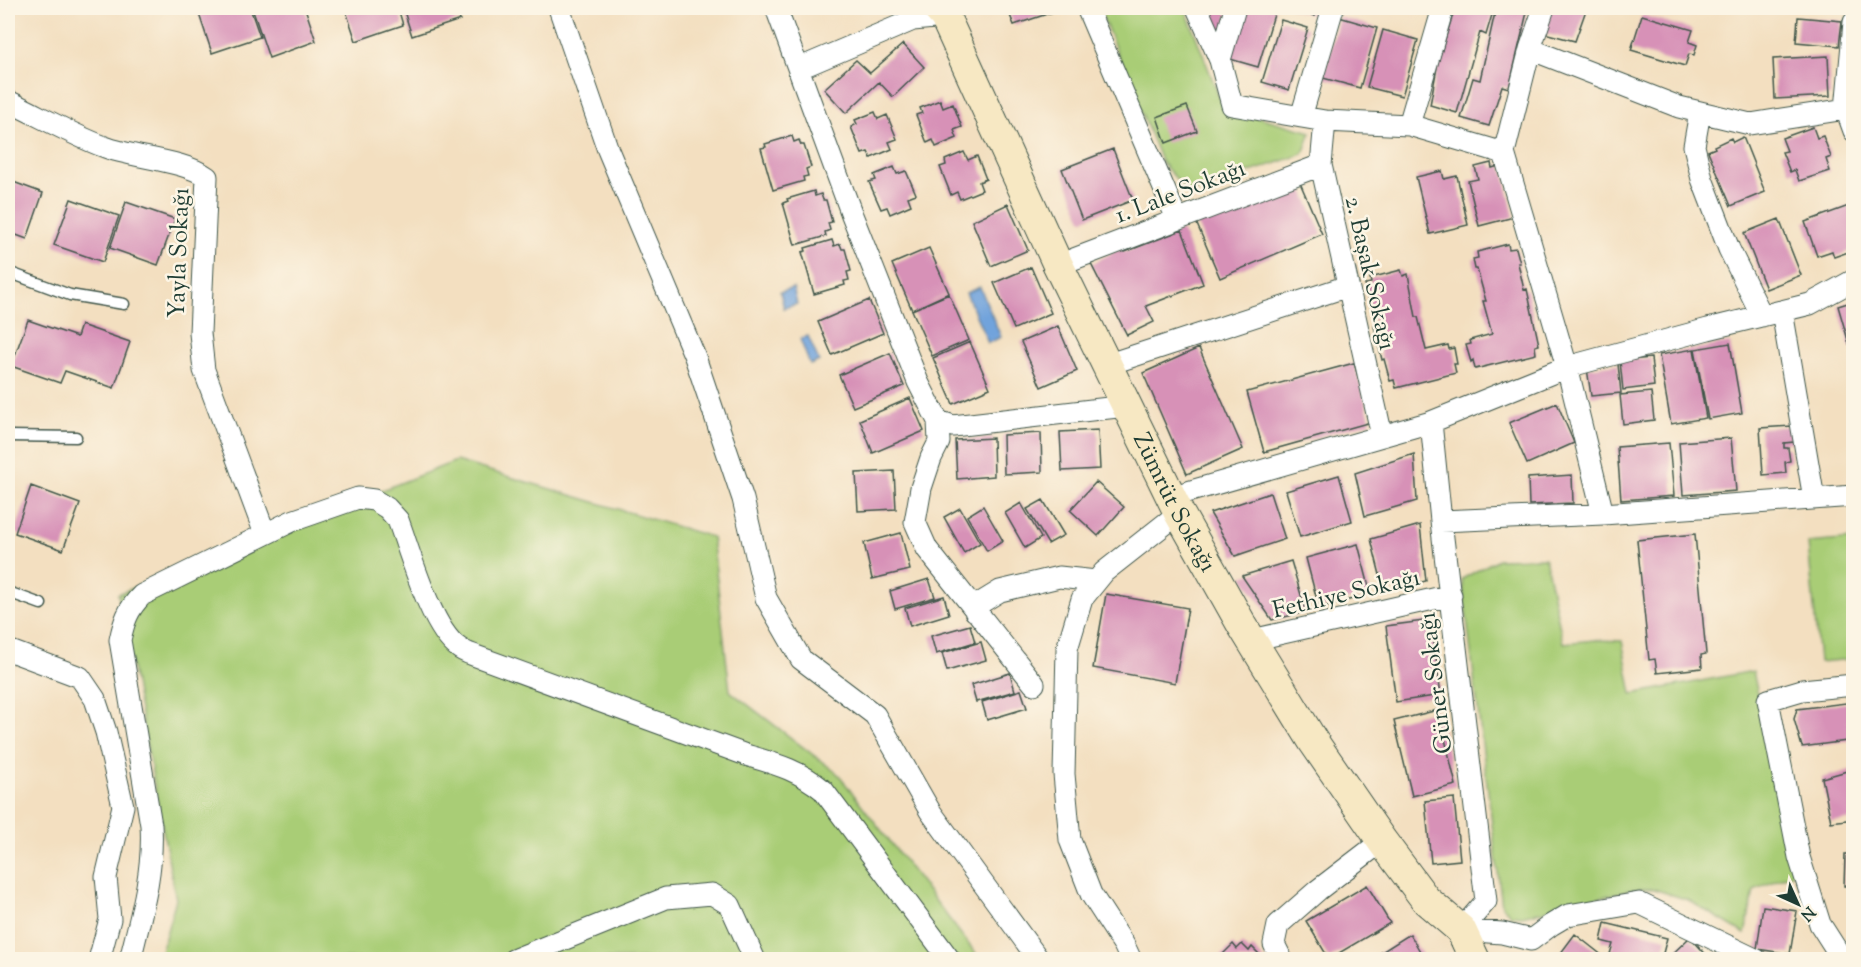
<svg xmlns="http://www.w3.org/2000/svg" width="1861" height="967" font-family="'Sorts Mill Goudy',serif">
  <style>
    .green { fill: #a9cd76; stroke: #648555; stroke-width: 1.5 }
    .water { fill: #71a3dc; stroke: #487088; stroke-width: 1.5 }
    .building { fill: #d791b7 }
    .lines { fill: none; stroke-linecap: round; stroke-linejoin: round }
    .lane-casing { stroke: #3f5549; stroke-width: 13 }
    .street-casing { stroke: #3f5549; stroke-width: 23 }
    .secondary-casing { stroke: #3f5549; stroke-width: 32 }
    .lane { stroke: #fff; stroke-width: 10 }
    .street { stroke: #fff; stroke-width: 21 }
    .secondary { stroke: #f7e8c3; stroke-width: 30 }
    .labels { text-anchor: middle; stroke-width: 5; stroke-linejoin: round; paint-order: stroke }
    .street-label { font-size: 24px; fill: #1f3d34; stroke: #fcf5e5 }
  </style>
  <rect width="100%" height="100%" fill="#fcf5e5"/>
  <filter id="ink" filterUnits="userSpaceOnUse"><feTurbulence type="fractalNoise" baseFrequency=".0167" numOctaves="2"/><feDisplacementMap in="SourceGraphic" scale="12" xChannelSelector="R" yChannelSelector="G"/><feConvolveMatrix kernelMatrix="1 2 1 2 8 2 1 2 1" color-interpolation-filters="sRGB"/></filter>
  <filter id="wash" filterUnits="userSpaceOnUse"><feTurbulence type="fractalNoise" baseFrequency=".008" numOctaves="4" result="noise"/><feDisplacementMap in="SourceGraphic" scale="24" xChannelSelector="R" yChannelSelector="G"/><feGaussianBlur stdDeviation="1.35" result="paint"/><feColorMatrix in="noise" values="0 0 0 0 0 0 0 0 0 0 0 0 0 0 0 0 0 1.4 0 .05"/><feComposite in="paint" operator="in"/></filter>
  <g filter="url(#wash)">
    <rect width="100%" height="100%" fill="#f3dfc0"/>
    <path class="green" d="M1099,8H1185L1223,107L1311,132L1303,154L1189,193L1162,163Z
      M456,461L712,537L730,691L838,774L980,959H159L176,899L118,594Z
      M1853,539V659L1819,662L1808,543Z
      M1545,558L1563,643L1596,640L1622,641L1632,694L1753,671L1795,872L1754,890L1745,934L1688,900L1654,889H1634L1522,916L1511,915L1502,906L1462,579L1498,559Z"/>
    <path class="water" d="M980,287L1001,337L988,343L966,293Z
      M793,288L797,304L784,308L780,292Z
      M808,336L819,361L810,365L800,339Z"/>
    <g id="blocks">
      <path class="building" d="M197,8H250L260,37L212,53Z
        M252,8H305L316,41L269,58Z
        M345,8H398L403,25L356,41Z
        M403,8H455L460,20L412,36Z
        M1007,8H1058L1059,10L1014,25Z
        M1205,8H1229L1222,41Z
        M1245,8H1276L1258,67L1230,59Z
        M1289,8H1318L1315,16Z
        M1455,8H1494L1486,35L1480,32L1457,113L1430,105L1438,62Z
        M1496,8H1528L1509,88L1502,86L1489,126L1461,118L1473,78L1480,80Z
        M1552,8H1580L1586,10L1575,41L1544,33Z
        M1642,15L1693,30L1689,42L1697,45L1694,55L1689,54L1685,66L1631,50Z
        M1339,17L1377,28L1360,88L1323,78Z
        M1798,17L1842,21L1839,46L1796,42Z
        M1281,20L1308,28L1289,90L1262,82Z
        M1383,30L1418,40L1402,96L1367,87Z
        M903,44L924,67L893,97L879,82L846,113L824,89L856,60L870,73Z
        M1828,56L1830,96L1775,99L1773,59Z
        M940,100L943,108L953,104L962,127L954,130L957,138L936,147L933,140L927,143L916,115L922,113L920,108Z
        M1187,106L1197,131L1166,143L1157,117Z
        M875,112L878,119L887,115L897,139L889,142L892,149L871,158L868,152L862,154L851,127L857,124L855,120Z
        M1813,127L1817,138L1823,136L1831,157L1826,159L1830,171L1799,181L1795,170L1790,172L1782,152L1787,151L1782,138Z
        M792,136L794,142L799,140L801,145H804L811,167L806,169L808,176L803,177L804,181L773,190L761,148L766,147L765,144Z
        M1743,137L1765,192L1731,206L1708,151L1715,148L1714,146L1731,138L1733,142Z
        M1113,149L1133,200L1082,220L1062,169Z
        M964,152L968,160L977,156L986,179L979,182L982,190L960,199L957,192L951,195L940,167L946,165L945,160Z
        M1491,163L1492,168L1502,165L1514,217L1479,226L1468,181L1478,179L1475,167Z
        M894,167L897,174L906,171L916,194L908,197L911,205L890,214L887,207L881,209L869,182L876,180L874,175Z
        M1442,171L1444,179L1457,176L1468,225L1430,234L1416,177Z
        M1298,178L1322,234L1220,278L1196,222Z
        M8,180L43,193L27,239L8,232Z
        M814,191L815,196L821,194L823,200H826L832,222L828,223L830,230L825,232L826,236L795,245L783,203L788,201L787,199Z
        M71,199L119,216L103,262L54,245Z
        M126,202L175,219L158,265L110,248Z
        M1008,204L1028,250L991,266L972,221Z
        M1854,204V250L1834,257L1832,251L1817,256L1805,222Z
        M1779,219L1801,275L1766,289L1744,233Z
        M1182,230L1203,284L1146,306L1154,322L1127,335L1091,264L1123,247L1125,252Z
        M832,240L834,246L840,244L842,249H845L851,271L847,272L849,280L844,281L845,285L814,294L802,252L806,251L805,248Z
        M1508,244L1509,249L1516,248L1520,263H1518L1524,290L1527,289L1539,345L1535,346L1536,354L1475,369L1473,360L1471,362L1466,345L1471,344L1470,340L1492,334L1483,301H1486L1477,269H1475L1473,259L1478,258L1477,252Z
        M929,248L949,293L912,310L892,264Z
        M1031,267L1051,313L1014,329L994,283Z
        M1401,270L1403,276L1408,274L1416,317H1418L1426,350L1448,345L1449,349L1454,348L1457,364H1454L1456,373L1396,388L1394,380L1390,381L1384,359L1382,360L1374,326L1376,325L1365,284L1371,283L1370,278Z
        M949,294L969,340L932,356L912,310Z
        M869,300L883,333L832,355L818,322Z
        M1854,301V346L1850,347L1838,306Z
        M28,320L77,337L81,325L130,342L114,388L65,371L60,383L11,366Z
        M1058,326L1077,371L1041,387L1021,342Z
        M970,342L990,388L953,404L933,358Z
        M1730,343L1742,413L1708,419L1695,349Z
        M1199,348L1243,449L1187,474L1143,373Z
        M1694,349L1706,418L1671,424L1659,355Z
        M890,353L904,386L853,407L839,375Z
        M1651,358L1654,386L1623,390L1620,361Z
        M1354,363L1371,422L1264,452L1247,392Z
        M1618,364L1621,393L1591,396L1587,368Z
        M1651,392L1654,420L1623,424L1620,395Z
        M910,398L924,431L873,453L860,420Z
        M1557,403L1574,443L1527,464L1509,423Z
        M1793,426L1794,442L1784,443V448H1788L1790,461L1785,462L1786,473L1763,475L1760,428Z
        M1098,430L1100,469L1062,471L1060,432Z
        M1041,433L1042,472L1004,474L1003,435Z
        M993,438L994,476L957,479L955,440Z
        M1731,438L1736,491L1683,495L1679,442Z
        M1669,443L1674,496L1621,500L1617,447Z
        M1414,454L1417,501L1365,516L1355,473Z
        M894,471L896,509L858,511L856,473Z
        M1339,475L1352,521L1300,537L1286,491Z
        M1572,475L1573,503L1529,505L1528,478Z
        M1096,482L1124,507L1098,536L1070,510Z
        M31,486L80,504L63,550L15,533Z
        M1270,493L1285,539L1235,556L1210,513Z
        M1043,500L1064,535L1048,544L1027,509Z
        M1021,503L1041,538L1025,548L1005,513Z
        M983,506L1003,541L987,551L967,516Z
        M960,508L980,543L964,553L944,517Z
        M1420,525L1426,581L1384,591L1371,539Z
        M901,533L910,570L872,579L864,543Z
        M1695,534L1706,654L1701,655L1702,668L1657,673L1655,659L1649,660L1637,540Z
        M1358,544L1371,594L1319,608L1306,558Z
        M1291,561L1306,612L1272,620L1242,576Z
        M929,579L935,597L895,609L890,591Z
        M1106,594L1188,608L1175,683L1093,668Z
        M944,596L949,614L910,626L905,608Z
        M1431,620L1441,695L1396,702L1386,626Z
        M970,625L975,642L936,654L931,636Z
        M981,642L986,660L947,671L942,653Z
        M1010,673L1015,691L976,702L971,685Z
        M1021,690L1027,708L987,720L982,702Z
        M1854,702V740L1802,747L1794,719L1797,709Z
        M1438,710L1456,785L1412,796L1394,721Z
        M1854,769V819L1831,822L1822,778Z
        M1454,798L1460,860L1431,863L1425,801Z
        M1845,854H1854V886H1844Z
        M1367,885L1390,923L1329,959L1306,921Z
        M1763,906L1797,911L1790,954L1757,949Z
        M1605,923L1667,938L1662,957L1654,954L1653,960H1632L1610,954L1613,944L1601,941Z
        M1410,934L1425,960H1369Z
        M1575,934L1608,960H1558L1557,958Z
        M1690,937L1711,960H1666Z
        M1233,944L1237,949L1242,944L1249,951L1252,947L1265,960H1217Z"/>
    </g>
  </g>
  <g filter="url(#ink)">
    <use href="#blocks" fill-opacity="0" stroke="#3f5549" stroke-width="1.5"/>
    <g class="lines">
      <g class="lane-casing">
        <path id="lane" d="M8,272L70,295L124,304
          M8,436L76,437
          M8,592L41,604"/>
      </g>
      <g class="street-casing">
        <path id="street" d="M559,8L608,150L695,357L743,499L766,598L801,659L875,715L930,811L1039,960
          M776,8L852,215L918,382L938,421L953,426L1126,406
          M1087,8L1177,219
          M1197,8L1220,60
          M1235,8L1220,60L1232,105L1325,121L1409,125L1504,153
          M1544,8L1530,49L1504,153L1567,367L1603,514
          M1854,22L1846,109L1854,131
          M1530,49L1679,107L1750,124L1846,109
          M800,68L913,20L945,17V8
          M8,101C40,116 72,135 105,147C134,158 184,160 207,177L200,333L204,370L265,534
          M1700,112L1694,146L1702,179L1729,249L1762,316
          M1301,117L1333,8
          M1325,121L1321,165L1382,436
          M1409,125L1443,8
          M1058,265L1321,165
          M1782,311L1814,499
          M1106,365L1348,286
          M938,421L939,442L931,458L921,488L915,522L927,549L1034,684
          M1431,422L1441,521L1486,901L1461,930
          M1170,497L1431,422L1567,367L1708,329L1810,304L1854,280
          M1441,521L1603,514L1854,496
          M975,611L982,602L1000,591L1059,577L1096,581
          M1252,640L1451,595
          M8,650L80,677L95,699L106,732L123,806L106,877L110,919L99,960
          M1461,930L1502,933L1531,940L1551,925L1568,915L1639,903L1757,960
          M130,960C141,915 154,871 151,825L120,640C124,621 128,609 142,595L292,521L358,498L374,500L387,508L398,520C410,552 431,629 459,648C464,652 471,654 476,656L746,755C776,764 799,770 823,790L950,960
          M513,960L666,898L712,894L730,905L755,960
          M1131,960L1124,945L1091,894L1070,840L1064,774L1067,649L1082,599L1104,572L1179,513
          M1282,960L1274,944L1278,925L1318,890L1382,841
          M1843,960L1820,924L1799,857L1768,700L1802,690L1854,685"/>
      </g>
      <g class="secondary-casing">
        <g id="secondary">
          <path id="s1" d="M937,8L945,17L1058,265L1179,513L1242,625L1313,741L1382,841L1426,900L1461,930L1475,960"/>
        </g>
      </g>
      <use href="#lane" class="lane"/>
      <use href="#street" class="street"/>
      <use href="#secondary" class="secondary"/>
    </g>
  </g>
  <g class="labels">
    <g class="street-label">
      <text transform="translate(1180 191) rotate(-21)" y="8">1. Lale Sokağı</text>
      <text transform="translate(178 253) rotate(-88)" y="8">Yayla Sokağı</text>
      <text transform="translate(1371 273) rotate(77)" y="8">2. Başak Sokağı</text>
      <text dy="8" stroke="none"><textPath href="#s1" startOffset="549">Zümrüt Sokağı</textPath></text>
      <text transform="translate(1346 593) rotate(-13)" y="8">Fethiye Sokağı</text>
      <text transform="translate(1435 683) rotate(-97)" y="8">Güner Sokağı</text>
    </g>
  </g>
  <rect width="1861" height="967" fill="none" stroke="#fcf5e5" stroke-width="30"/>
  <g transform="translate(1798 904) rotate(135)" stroke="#fcf5e5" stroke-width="4.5" paint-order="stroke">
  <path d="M0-4.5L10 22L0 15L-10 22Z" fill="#1f3d34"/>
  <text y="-9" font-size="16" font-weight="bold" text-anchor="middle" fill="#1f3d34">N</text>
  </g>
</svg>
